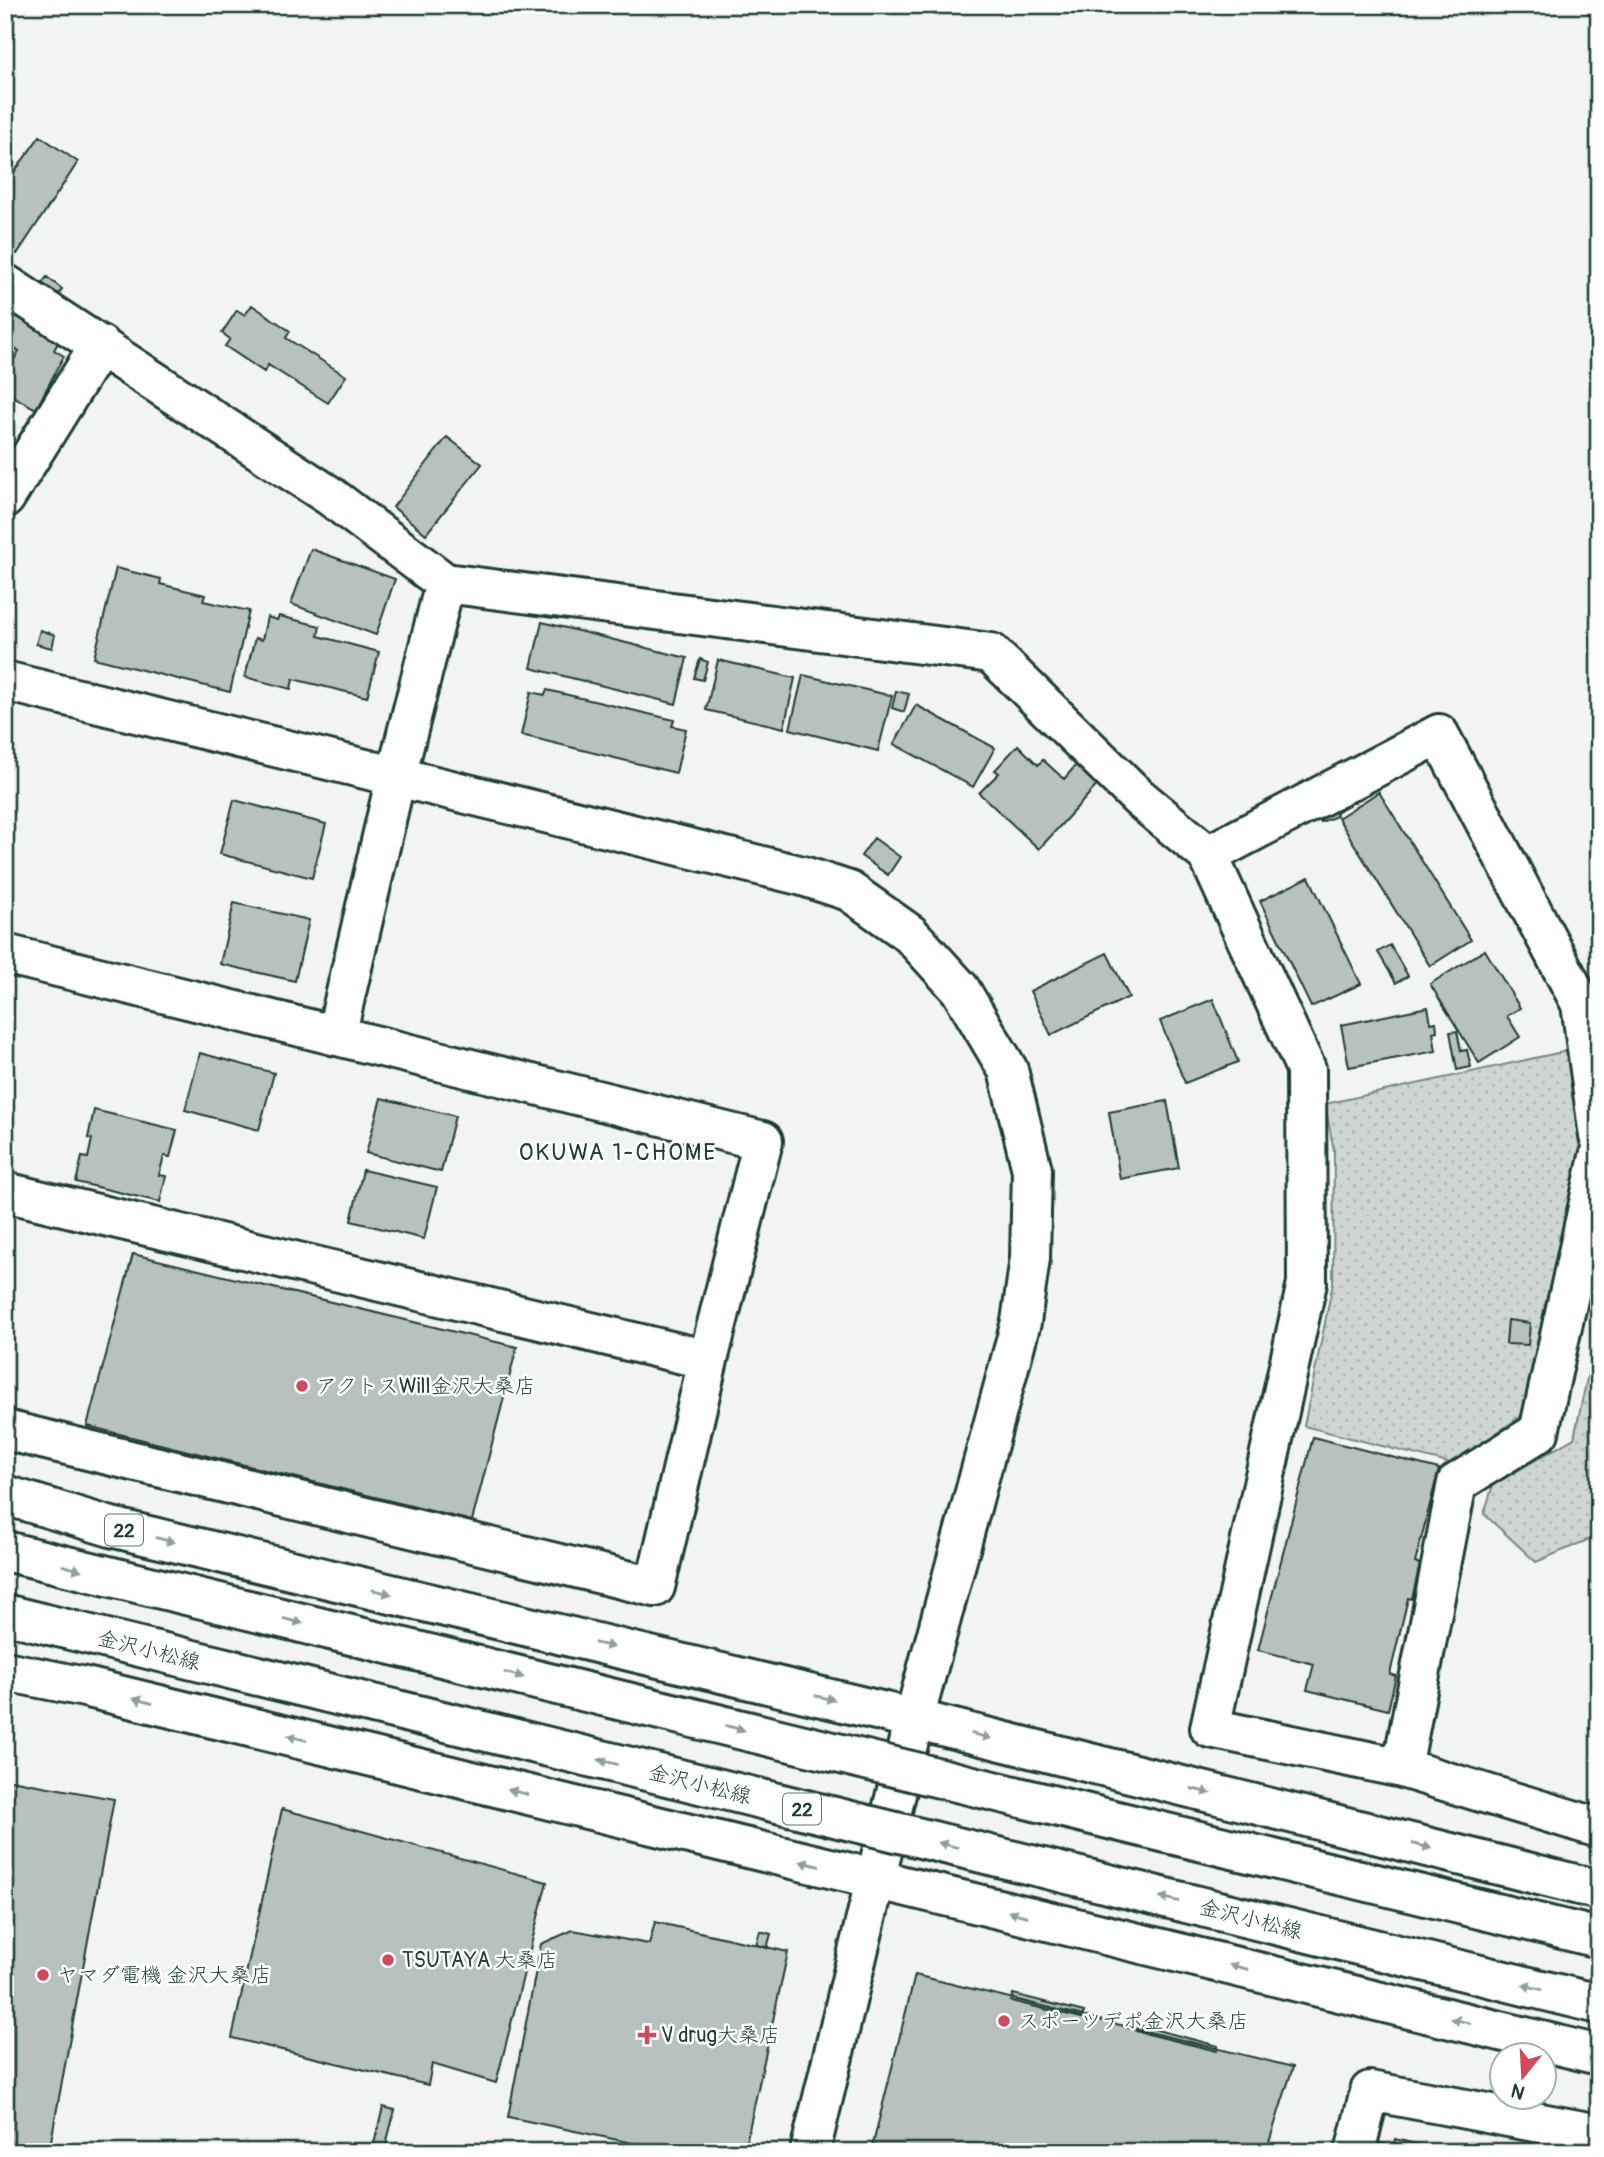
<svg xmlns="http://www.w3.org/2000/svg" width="1604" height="2157" font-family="Pangolin,'Klee One',sans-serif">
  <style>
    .park { fill: url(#park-dots); stroke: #768984; stroke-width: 2 }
    .building { fill: #b7c1bd; stroke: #1f3d34; stroke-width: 2 }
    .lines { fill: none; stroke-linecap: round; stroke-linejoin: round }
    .minor-casing { stroke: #1f3d34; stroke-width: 44 }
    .major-casing { stroke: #1f3d34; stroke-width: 44 }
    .minor { stroke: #fff; stroke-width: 38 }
    .major { stroke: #fff; stroke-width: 38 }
    .major-bridge-casing { stroke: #1f3d34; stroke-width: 44; stroke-linecap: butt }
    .major-bridge { stroke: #fff; stroke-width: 38 }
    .oneway { fill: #8f9e9a }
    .poi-dot { fill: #d1495b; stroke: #fff; stroke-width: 2.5 }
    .labels { text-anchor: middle; stroke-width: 5; stroke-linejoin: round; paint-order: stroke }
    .shield { fill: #fff; stroke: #627771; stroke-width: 2 }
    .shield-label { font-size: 19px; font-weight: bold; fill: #1f3d34 }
    .poi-label { font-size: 21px; fill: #1f3d34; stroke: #fff; text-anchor: start }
    .street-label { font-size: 21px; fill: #1f3d34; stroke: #fff }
    .neighbourhood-label { font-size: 23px; letter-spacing: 2px; fill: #1f3d34; stroke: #fff }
  </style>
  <defs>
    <pattern id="park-dots" width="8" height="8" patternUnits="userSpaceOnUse" patternTransform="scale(1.75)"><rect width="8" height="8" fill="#ced5d3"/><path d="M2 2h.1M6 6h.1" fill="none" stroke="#b0b8b6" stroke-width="1.8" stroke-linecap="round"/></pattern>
  </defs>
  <rect width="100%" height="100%" fill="#f2f3f3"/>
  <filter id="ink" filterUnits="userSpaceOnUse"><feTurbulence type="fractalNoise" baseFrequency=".0143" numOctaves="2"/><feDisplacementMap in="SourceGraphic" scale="14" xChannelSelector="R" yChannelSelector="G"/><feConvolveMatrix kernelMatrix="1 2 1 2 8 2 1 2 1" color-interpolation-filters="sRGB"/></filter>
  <g filter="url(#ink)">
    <path class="park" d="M1585,1047L1599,1138L1544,1400L1452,1464L1304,1426L1333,1283L1334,1151L1325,1104Z
      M1599,1323V1535L1536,1562L1484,1514L1493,1485L1574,1438Z"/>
    <path class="building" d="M5,118L15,128L5,137Z
      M40,136L78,162L17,254L5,246V185Z
      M47,277L62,289L58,295L42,283Z
      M252,305L290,331L286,338L346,376L328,403L268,365L264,372L225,346L230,339L222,333L237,310L245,315Z
      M5,306L62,336L54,350L64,356L36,409L5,392V375L19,351L5,344Z
      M447,437L482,464L426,534L393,507Z
      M311,549L395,579L376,635L291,604Z
      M116,568L161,579L160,584L205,595L203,601L249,611L230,692L94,658Z
      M279,616L320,626L318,636L379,652L367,697L293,679L291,689L245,677L255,638L262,640L267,617L277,620Z
      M542,622L687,658L676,704L531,668Z
      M40,630L55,635L52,648L36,644Z
      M700,659L708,662L703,680L694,678Z
      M718,660L795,678L784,728L706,710Z
      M803,675L892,696L878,751L790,729Z
      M547,690L674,720L672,726L686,729L676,773L521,735L531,692L545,695Z
      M896,691L909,694L904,712L892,708Z
      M916,705L995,748L973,787L894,744Z
      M1018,745L1038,765L1043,760L1064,779L1078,763L1100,782L1039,849L979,793L999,773L995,770Z
      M1379,792L1471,940L1430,966L1338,818Z
      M234,800L326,824L312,878L220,854Z
      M1332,805L1337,816L1321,822L1317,811Z
      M874,838L900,857L888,875L861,856Z
      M1309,877L1361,984L1311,1007L1260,901Z
      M234,903L309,920L295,981L220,964Z
      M1390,945L1408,976L1396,983L1378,952Z
      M1485,950L1520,1008L1507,1016L1520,1037L1479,1063L1430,984Z
      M1107,953L1129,997L1051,1035L1030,991Z
      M1213,999L1238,1062L1185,1083L1160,1021Z
      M1428,1007L1431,1023L1436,1022L1437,1031L1433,1032L1436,1051L1349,1067L1341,1025Z
      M1457,1031L1461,1051L1467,1050L1471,1067L1457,1070L1450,1032Z
      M200,1053L274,1073L259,1130L185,1110Z
      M381,1098L455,1116L441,1172L366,1153Z
      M1167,1101L1179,1168L1120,1179L1109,1112Z
      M94,1110L177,1130L170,1157L164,1156L159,1175L166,1176L160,1202L76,1182L82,1157L88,1158L92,1139L88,1138Z
      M363,1170L437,1187L424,1239L351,1221Z
      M133,1254L517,1347L472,1521L87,1426Z
      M1508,1320L1530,1323L1528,1345L1506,1344Z
      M1313,1437L1439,1469L1415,1563L1420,1564L1412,1599L1408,1598L1390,1674L1396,1676L1388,1710L1307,1690L1314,1664L1258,1650Z
      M5,1779L114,1799L49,2152H5Z
      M282,1809L547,1882L496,2083L432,2064L428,2085L232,2038Z
      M655,1922L788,1952L744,2152H675L508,2117L541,1944L573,1930L649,1944Z
      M760,1931L771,1934L767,1948L756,1945Z
      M915,1975L1293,2067L1266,2152H871Z
      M1013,1994L1084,2012L1082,2018L1011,2001Z
      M1138,2025L1218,2046L1217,2051L1136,2031Z
      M383,2107L395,2110L384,2152H372Z
      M1395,2139L1420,2145L1419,2150L1394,2144Z
      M1380,2143L1414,2152H1378Z"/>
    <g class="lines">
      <g class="minor-casing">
        <path id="minor" d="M5,284L330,496L445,583L396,777L336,1036
          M5,498L100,345
          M445,583L991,653L1138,797L1208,855L1306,1069L1307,1283L1210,1728L1402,1768L1457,1483L1539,1432L1599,1157
          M5,681L803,876L849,891L910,934L960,989L1008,1070L1032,1170L1030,1258L1021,1322L914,1719L810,2152
          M1208,855L1439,734L1581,1004L1599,1136
          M5,954L763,1141L708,1360
          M5,1192L708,1360L655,1587L5,1430
          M1402,1768L1599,1828
          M1355,2152L1370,2091L1599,2134"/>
      </g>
      <g class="major-casing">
        <path id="major" d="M5,1495L111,1527L914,1719L1599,1890
          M5,1671L85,1687L1599,2055"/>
      </g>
      <use href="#minor" class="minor"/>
      <use href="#major" class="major"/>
      <g class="major-bridge-casing">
        <path id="major-bridge" d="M5,1551L1599,1938
          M5,1614L1599,2004"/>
      </g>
      <use href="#major-bridge" class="major-bridge"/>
    </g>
    <defs><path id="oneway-solid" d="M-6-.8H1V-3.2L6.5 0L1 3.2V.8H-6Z" transform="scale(1.75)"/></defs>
    <g class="oneway">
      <use href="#oneway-solid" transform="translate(165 1540) rotate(14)"/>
      <use href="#oneway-solid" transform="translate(72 1568) rotate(14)"/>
      <use href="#oneway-solid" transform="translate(382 1592) rotate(13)"/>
      <use href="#oneway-solid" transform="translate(293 1621) rotate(14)"/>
      <use href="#oneway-solid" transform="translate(604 1645) rotate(13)"/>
      <use href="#oneway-solid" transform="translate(514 1675) rotate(14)"/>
      <use href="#oneway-solid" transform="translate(825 1698) rotate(13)"/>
      <use href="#oneway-solid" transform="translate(143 1701) rotate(-166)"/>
      <use href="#oneway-solid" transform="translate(735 1728) rotate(14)"/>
      <use href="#oneway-solid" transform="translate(981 1736) rotate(14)"/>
      <use href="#oneway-solid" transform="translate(297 1738) rotate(-166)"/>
      <use href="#oneway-solid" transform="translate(608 1762) rotate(-166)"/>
      <use href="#oneway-solid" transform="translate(1201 1791) rotate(14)"/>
      <use href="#oneway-solid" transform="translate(518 1792) rotate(-166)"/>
      <use href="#oneway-solid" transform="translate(948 1845) rotate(-166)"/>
      <use href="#oneway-solid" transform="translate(1422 1846) rotate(14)"/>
      <use href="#oneway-solid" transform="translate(810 1864) rotate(-166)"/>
      <use href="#oneway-solid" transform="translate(1169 1899) rotate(-166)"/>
      <use href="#oneway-solid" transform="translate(1018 1914) rotate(-166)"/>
      <use href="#oneway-solid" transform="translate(1239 1967) rotate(-166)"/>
      <use href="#oneway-solid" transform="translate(1532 1987) rotate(-166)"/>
      <use href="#oneway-solid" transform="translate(1461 2021) rotate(-166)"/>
    </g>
  </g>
  <g class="poi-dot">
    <circle cx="302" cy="1386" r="7"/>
    <circle cx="388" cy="1960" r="7"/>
    <circle cx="43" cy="1975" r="7"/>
    <circle cx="1004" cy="2021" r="7"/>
    <path d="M643.5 2024.5h7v7h7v7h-7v7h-7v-7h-7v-7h7z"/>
  </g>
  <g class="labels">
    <g class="shield">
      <rect x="105" y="1514.5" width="38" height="31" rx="5"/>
      <rect x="783" y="1793.5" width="38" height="31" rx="5"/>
    </g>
    <g class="shield-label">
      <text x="124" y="1537">22</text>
      <text x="802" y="1816">22</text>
    </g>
    <g class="poi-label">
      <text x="316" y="1393">アクトスWill金沢大桑店</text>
      <text x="402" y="1967">TSUTAYA 大桑店</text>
      <text x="57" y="1982">ヤマダ電機 金沢大桑店</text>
      <text x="1018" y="2028">スポーツデポ金沢大桑店</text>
      <text x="661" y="2042">V drug大桑店</text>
    </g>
    <g class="street-label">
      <text transform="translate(149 1650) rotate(14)" y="7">金沢小松線</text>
      <text transform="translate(700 1784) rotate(14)" y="7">金沢小松線</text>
      <text transform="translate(1251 1919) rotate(14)" y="7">金沢小松線</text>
    </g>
    <g class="neighbourhood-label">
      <text x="618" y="1160">OKUWA 1-CHOME</text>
    </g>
  </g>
  <rect width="1604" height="2157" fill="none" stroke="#fff" stroke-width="28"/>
  <rect x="14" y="14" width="1576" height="2129" fill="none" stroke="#1f3d34" stroke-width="2.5" filter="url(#ink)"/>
  <g transform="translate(1523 2076) rotate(198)"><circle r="33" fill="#ffffff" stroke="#a5b1ae" stroke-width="2"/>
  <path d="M0-5L12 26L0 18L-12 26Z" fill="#d1495b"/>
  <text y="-10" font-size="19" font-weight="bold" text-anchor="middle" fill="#1f3d34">N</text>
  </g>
</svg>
